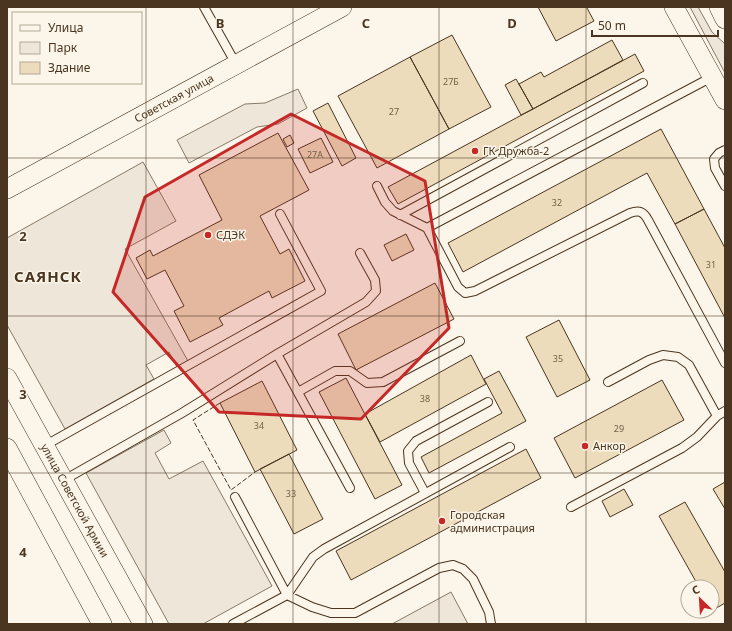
<svg xmlns="http://www.w3.org/2000/svg" width="732" height="631" font-family="'Noto Sans',sans-serif">
  <style>
    .green { fill: #ede6d9; stroke: #887966 }
    .building { fill: #ecdcbc; stroke: #4a3520 }
    .lines { fill: none; stroke-linecap: round; stroke-linejoin: round }
    .service-casing { stroke: #4a3520; stroke-width: 10 }
    .tertiary-casing { stroke: #4a3520; stroke-width: 20 }
    .service { stroke: #fbf6e9; stroke-width: 8 }
    .tertiary { stroke: #fbf6e9; stroke-width: 19 }
    .fence { stroke: #4a3520; stroke-width: 1; stroke-dasharray: 5 2; stroke-linecap: butt }
    .marked { fill: #c62828; fill-opacity: 0.2; stroke: #c62828; stroke-width: 3; stroke-linejoin: round }
    .grid { fill: none; stroke: #4a3520; stroke-width: 1; stroke-opacity: 0.55 }
    .poi-dot { fill: #c62828; stroke: #fbf6e9; stroke-width: 1.5 }
    .labels { text-anchor: middle; stroke-width: 3; stroke-linejoin: round; paint-order: stroke }
    .number-label { font-size: 9px; fill: #725f47 }
    .street-label { font-size: 11px; fill: #4a3520; stroke: #fbf6e9 }
    .poi-label { font-size: 11px; fill: #4a3520; stroke: #fbf6e9; text-anchor: start }
    .district-label { font-size: 15px; font-weight: bold; letter-spacing: 1px; fill: #4a3520; stroke: #fbf6e9 }
    .grid-label { font-size: 13px; text-anchor: middle; font-weight: bold; fill: #4a3520; stroke: #fbf6e9; stroke-width: 3; stroke-linejoin: round; paint-order: stroke }
  </style>
  <rect width="100%" height="100%" fill="#fbf6e9"/>
  <path class="green" d="M690,7H698L712,32L725,44V73Z
    M298,89L307,108L278,124L257,127L189,163L177,140L245,104L265,103Z
    M143,162L176,221L125,249L188,361L177,367L169,352L146,365L154,379L65,429L7,325V238Z
    M164,430L171,443L155,453L169,479L203,461L272,586L203,624H169L86,473Z
    M451,592L468,624H392Z"/>
  <path class="building" d="M538,7H588L587,8L594,21L556,41Z
    M452,35L491,107L449,129L410,57Z
    M612,40L623,60L533,109L519,84L541,72L544,77Z
    M635,54L644,71L398,204L388,187Z
    M410,57L449,129L377,168L338,96Z
    M516,79L533,109L521,115L505,85Z
    M328,103L356,158L342,166L313,111Z
    M661,129L704,209L675,224L647,173L463,272L448,243Z
    M278,133L309,190L260,216L280,254L289,249L305,281L272,298L269,291L219,318L223,325L190,342L174,311L184,306L165,270L147,279L136,258L150,250L153,256L222,220L199,175Z
    M290,135L294,143L287,147L283,139Z
    M321,138L333,162L310,173L298,149Z
    M704,209L725,248V318L675,224Z
    M406,234L414,250L392,261L384,245Z
    M435,283L454,319L356,370L338,334Z
    M559,320L590,380L557,397L526,337Z
    M471,355L486,384L380,442L365,414Z
    M499,371L526,421L429,473L421,457L502,413L484,379Z
    M346,378L402,485L375,499L319,392Z
    M662,380L684,420L575,478L554,438Z
    M262,381L297,450L255,472L220,403Z
    M526,449L541,478L351,580L336,551Z
    M289,454L323,519L294,534L260,469Z
    M725,482V509L713,489Z
    M624,489L633,505L610,517L602,501Z
    M685,502L725,572V603L713,610L712,587H699L659,516Z"/>
  <g class="lines">
    <g class="service-casing">
      <path id="service" d="M204,7L236,64
        M712,77L427,228L458,287L465,293L475,291L630,213C639,210 643,211 648,220L725,363
        M725,150L719,153L714,159L715,168L725,186
        M377,186L385,202L393,211L427,228
        M400,215L643,83
        M277,354L350,488
        M608,382L649,360L663,355L678,357L689,365L717,416
        M298,392L335,371H350L367,383L383,382L460,341
        M44,446L321,291L280,214
        M64,480L182,413L277,354L366,302L376,291L375,280L360,253
        M425,493L409,463L408,451L416,441L488,402
        M235,497L287,595L313,557L324,549L510,447
        M571,507L682,448L697,437L717,416L725,411
        M233,624L287,595L312,607L331,613H355L439,568L453,565L463,569L473,579L489,612L491,624"/>
    </g>
    <g class="tertiary-casing">
      <g id="tertiary">
        <path d="M674,7L725,100"/>
        <path d="M719,7L725,19"/>
        <path id="s1" d="M7,189L342,7"/>
        <path id="s2" d="M7,378L143,624"/>
        <path d="M7,448L102,624"/>
      </g>
    </g>
    <use href="#service" class="service"/>
    <use href="#tertiary" class="tertiary"/>
    <path class="fence" d="M220,403L193,420L231,490L255,472"/>
  </g>
  <path class="marked" d="M291,114L425,181L449,328L361,419L219,412L113,292L145,197Z"/>
  <path class="grid" d="M146,7V624M293,7V624M439,7V624M586,7V624M7,158H725M7,316H725M7,473H725"/>
  <g class="poi-dot">
    <circle cx="475" cy="151" r="4"/>
    <circle cx="208" cy="235" r="4"/>
    <circle cx="585" cy="446" r="4"/>
    <circle cx="442" cy="521" r="4"/>
  </g>
  <g class="labels">
    <g class="number-label">
      <text x="451" y="85">27Б</text>
      <text x="394" y="115">27</text>
      <text x="315" y="158">27А</text>
      <text x="557" y="206">32</text>
      <text x="711" y="268">31</text>
      <text x="558" y="362">35</text>
      <text x="425" y="402">38</text>
      <text x="259" y="429">34</text>
      <text x="619" y="432">29</text>
      <text x="291" y="497">33</text>
    </g>
    <g class="street-label">
      <text dy="4" stroke="none"><textPath href="#s1" startOffset="190">Советская улица</textPath></text>
      <text dy="4" stroke="none"><textPath href="#s2" startOffset="140">улица Советской Армии</textPath></text>
    </g>
    <g class="poi-label">
      <text x="483" y="155">ГК Дружба-2</text>
      <text x="216" y="239">СДЭК</text>
      <text x="593" y="450">Анкор</text>
      <text x="450" y="519">Городская<tspan x="450" dy="13">администрация</tspan></text>
    </g>
    <g class="district-label">
      <text x="48" y="282">САЯНСК</text>
    </g>
  </g>
  <g class="grid-label">
    <text x="220" y="28">B</text>
    <text x="366" y="28">C</text>
    <text x="512" y="28">D</text>
    <text x="23" y="241">2</text>
    <text x="23" y="399">3</text>
    <text x="23" y="557">4</text>
  </g>
  <rect width="732" height="631" fill="none" stroke="#4a3520" stroke-width="16"/>
  <rect x="12" y="12" width="130" height="72" fill="#fbf6e9" stroke="#b4a999"/>
  <rect x="20" y="25" width="20" height="6" fill="#fbf6e9" stroke="#b4a999"/>
  <text x="48" y="32" font-size="12" fill="#4a3520">Улица</text>
  <rect x="20" y="42" width="20" height="12" fill="#ede6d9" stroke="#b4a999"/>
  <text x="48" y="52" font-size="12" fill="#4a3520">Парк</text>
  <rect x="20" y="62" width="20" height="12" fill="#ecdcbc" stroke="#b4a999"/>
  <text x="48" y="72" font-size="12" fill="#4a3520">Здание</text>
  <g transform="translate(700 599) rotate(335)"><circle r="19" fill="#fbf6e9" stroke="#b4a999"/>
  <path d="M0-3L7 15L0 10L-7 15Z" fill="#c62828"/>
  <text y="-6" font-size="11" font-weight="bold" text-anchor="middle" fill="#4a3520">С</text>
  </g>
  <path d="M592 30v6h126v-6" fill="none" stroke="#4a3520" stroke-width="2"/>
  <text x="598" y="30" font-size="12" fill="#4a3520" stroke="#fbf6e9" stroke-width="3" paint-order="stroke">50 m</text>
</svg>
